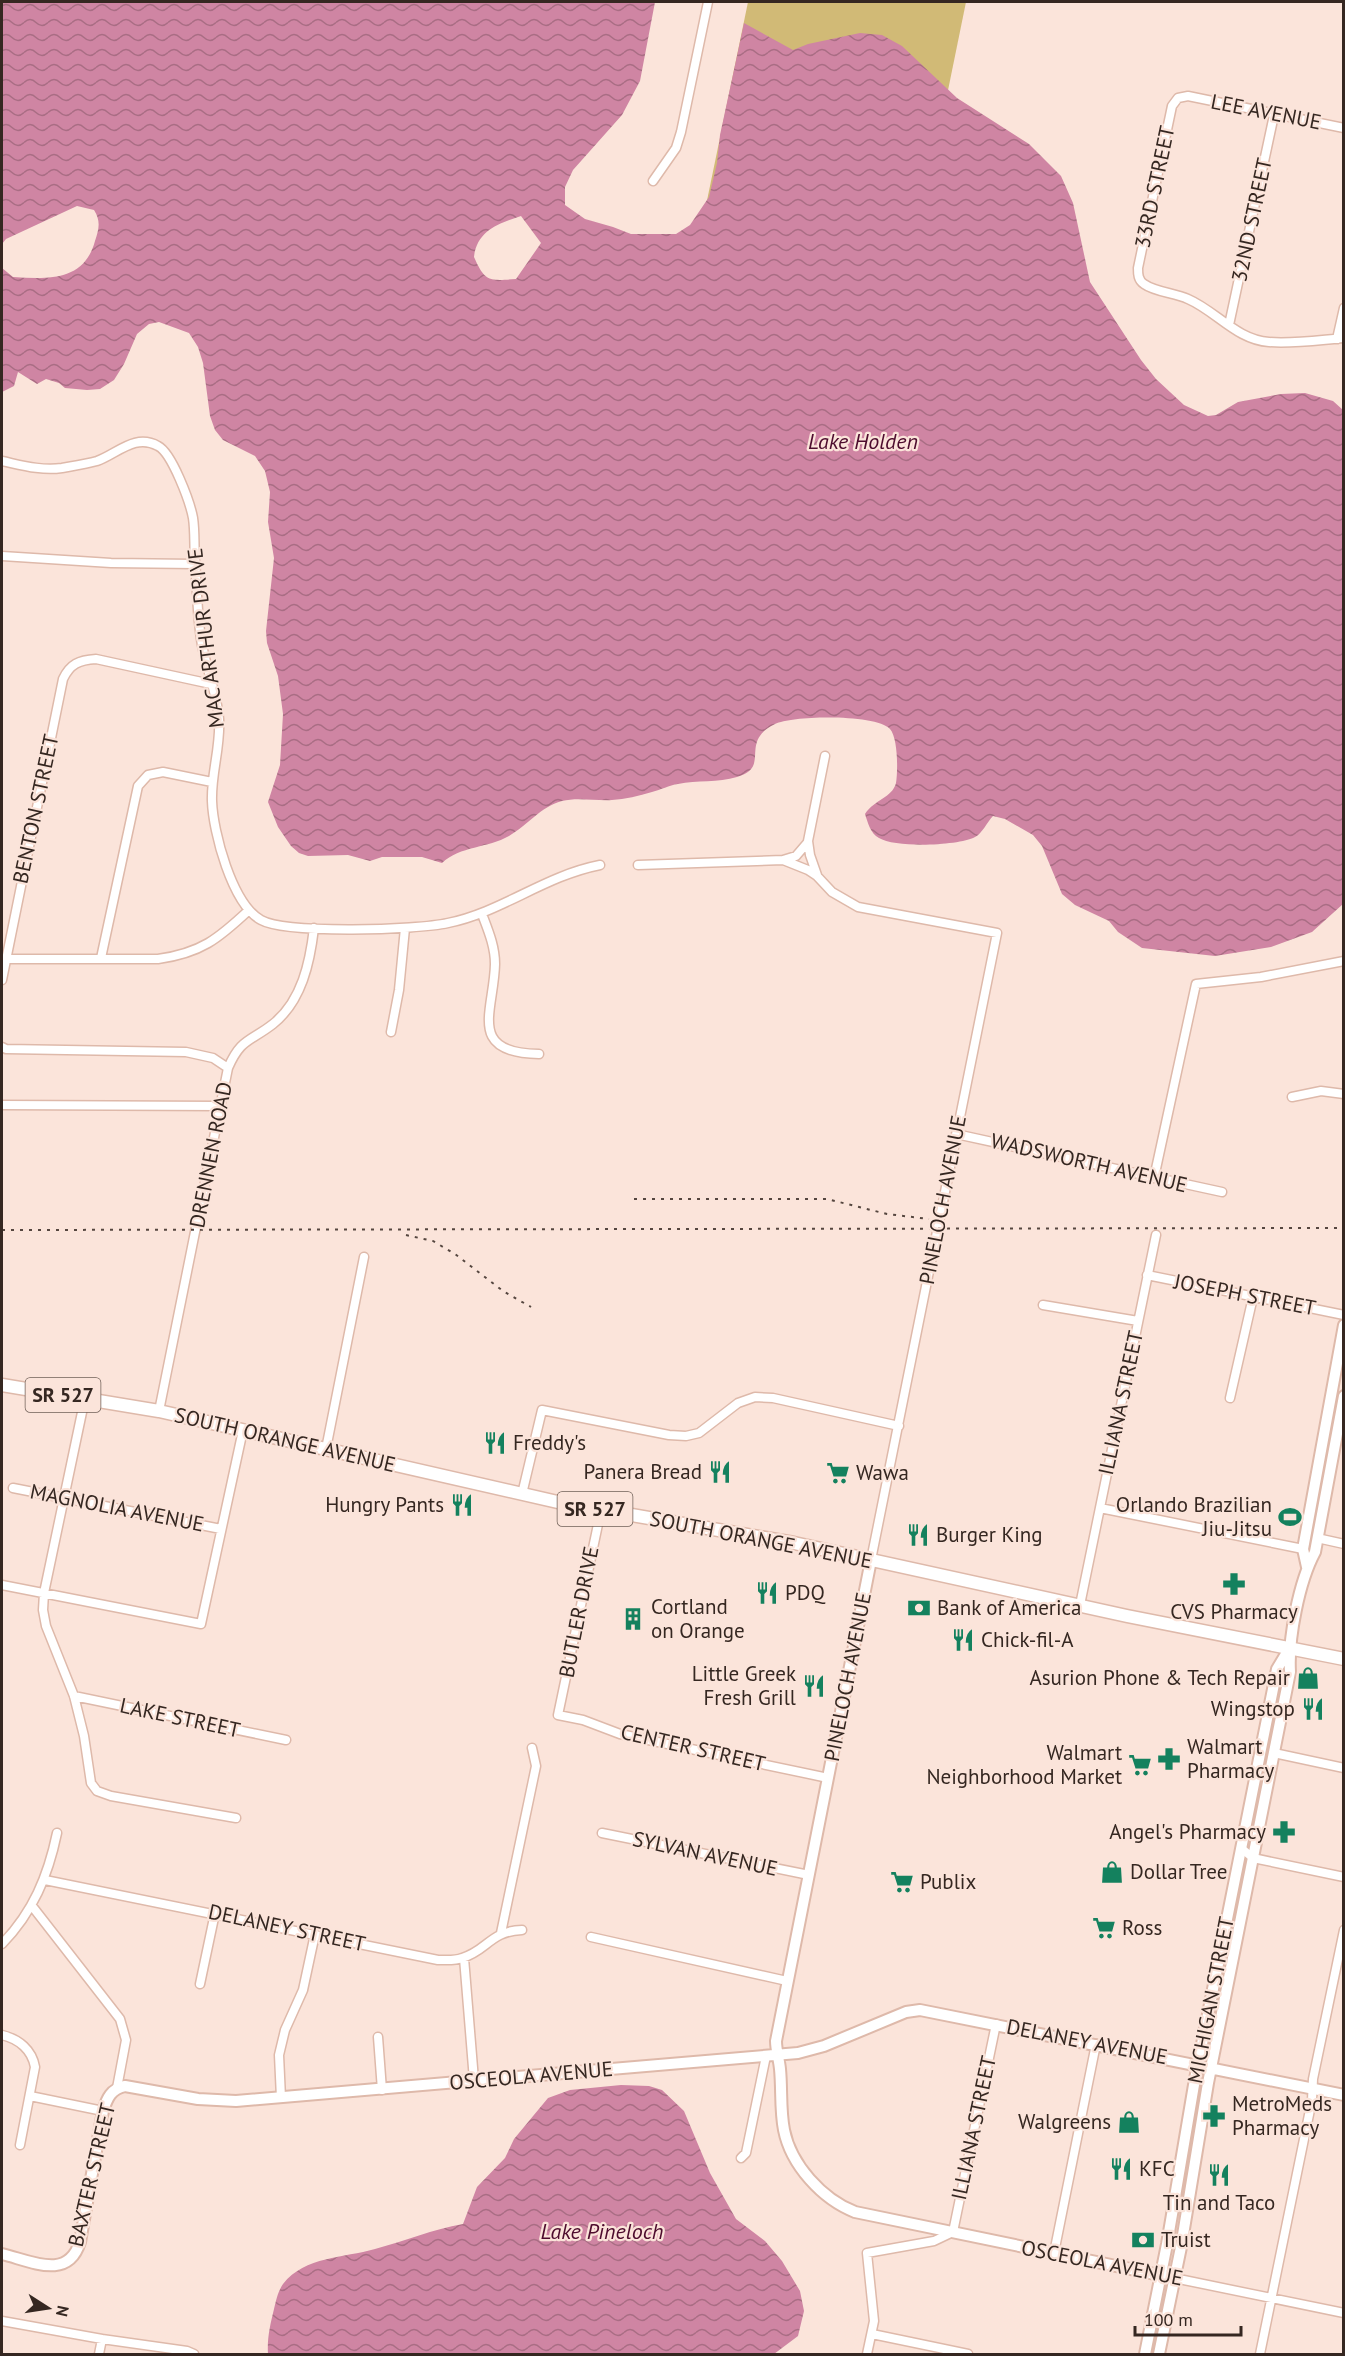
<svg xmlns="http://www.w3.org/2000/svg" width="1345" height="2356" font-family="'PT Sans',sans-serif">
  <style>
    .green { fill: #d1ba76 }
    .water { fill: url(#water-waves); fill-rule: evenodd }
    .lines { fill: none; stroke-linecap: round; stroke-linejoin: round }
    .street-casing { stroke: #deb9aa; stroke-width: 11 }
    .secondary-casing { stroke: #deb9aa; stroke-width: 14 }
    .primary-casing { stroke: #deb9aa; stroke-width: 15 }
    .street { stroke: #fff; stroke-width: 8 }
    .secondary { stroke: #fff; stroke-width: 10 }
    .primary { stroke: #fff; stroke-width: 12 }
    .rail { stroke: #55463f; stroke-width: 2; stroke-dasharray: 3 6; stroke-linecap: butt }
    .labels { text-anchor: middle; stroke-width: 4.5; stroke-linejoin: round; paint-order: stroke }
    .shield { fill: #fbe4da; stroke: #706058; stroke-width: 1.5 }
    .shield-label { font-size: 20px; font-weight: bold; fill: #352721 }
    .street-label { font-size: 21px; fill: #352721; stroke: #fbe4da }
    .poi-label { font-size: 21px; fill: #352721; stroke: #fbe4da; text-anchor: start }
    .water-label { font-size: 22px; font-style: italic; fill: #4e0c2e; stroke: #fbe4da }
  </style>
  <defs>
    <pattern id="water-waves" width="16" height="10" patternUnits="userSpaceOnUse" patternTransform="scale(1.5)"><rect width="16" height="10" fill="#cf85a3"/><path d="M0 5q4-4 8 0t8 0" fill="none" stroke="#a96d84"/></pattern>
  </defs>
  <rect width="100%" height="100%" fill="#fbe4da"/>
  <path class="green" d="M748,2H966L914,257L704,215Z"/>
  <path class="water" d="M2,2H655L640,81L622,115L573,170L565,187V205L585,219L613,227L631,234H676L690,225L709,197L717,163L720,135L744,23L793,50L808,44L860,33L882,35L902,46L957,98L1029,144L1061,176L1073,203L1090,282L1141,360L1156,379L1184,405L1208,416L1216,415L1238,402L1281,394L1305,393L1333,401L1343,410V904L1312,932L1271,947L1215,956L1142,948L1118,932L1109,921L1075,905L1062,894L1042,846L1033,835L1005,819L993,816C987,822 982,834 975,837C958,846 895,848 879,838C870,833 868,823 865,814C875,799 892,798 896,783C898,771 898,738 890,729C877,714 793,715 775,724C738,742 772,767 737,777C718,783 697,780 678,784C669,785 661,790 652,792C639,796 625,799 612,800C596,801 577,797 562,801C540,807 528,825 509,836C488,848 460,846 442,863L422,857H382L370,861L348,855L308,856L299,853L291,846L278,827L268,802L280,765L283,714L278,676L267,643L266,631L274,558L268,522L270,492L265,471L255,456L223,440L215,430L210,416L203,363L198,347L189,333L159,322L149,324L137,334L124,364L114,380L100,389L87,390L65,388L59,383L46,379L37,384L18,372L14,386L2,392V268L13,277C47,279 84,282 95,241C99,229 101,221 94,210L77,206L6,239L2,244ZM521,216L541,243L516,279C489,281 485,282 474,257C477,230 500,223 521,216Z
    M621,2085L649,2086L662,2090L684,2111L710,2173L736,2219L765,2241L782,2261L800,2291L804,2311L798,2336L774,2354H268C267,2339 270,2325 274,2309C276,2301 278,2291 283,2284C305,2256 344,2258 375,2249C405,2241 433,2229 463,2224L477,2187L505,2158L514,2139L548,2098L570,2090Z"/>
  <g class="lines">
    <g class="street-casing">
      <path id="street" d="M1344,128L1188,96L1178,98L1172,106L1138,268C1138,274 1138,280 1144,284C1155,292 1175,293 1188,299C1216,311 1237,340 1269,342C1293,344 1319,340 1344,338
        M653,181L676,148L681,132L708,2
        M1229,325L1274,115
        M1337,339L1344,308
        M2,461C21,465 41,471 62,468C73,466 86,464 97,461C117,454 135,433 158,446C172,453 190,502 193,518C195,531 194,545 195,559C197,587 197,617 202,645C207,670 217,694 219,719C221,746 211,773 212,801C213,832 232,904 261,920C286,934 417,930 448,923C502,912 544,876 600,865
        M2,556L111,563L195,564
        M783,860L796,856L808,842
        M638,865L783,860L808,870L817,876L832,892L858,907L997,933L871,1560
        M817,875L810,855L808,841L825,756
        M482,914C488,930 495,946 495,964C494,1011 466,1053 539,1054
        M101,958L138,786L148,775L163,772L212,782
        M2,959H158C201,953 218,939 249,910
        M2,980L63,679C70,664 79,660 96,659L211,684
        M391,1032L399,990L405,928
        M2,1047L6,1049L186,1052L213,1058L228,1068
        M1292,1097L1321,1091L1344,1094
        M2,1105L220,1106
        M956,1134L1222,1192
        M1154,1178L1196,984L1261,977L1344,961
        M1147,1275L1344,1315
        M1043,1305L1138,1321
        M85,1398L44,1593L43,1610L46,1626L74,1696L84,1736L91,1783L97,1791L111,1796L236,1818
        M1230,1398L1253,1297
        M159,1411L228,1068C241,1038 250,1042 273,1024C302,1001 310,962 314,928
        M326,1449L364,1257
        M13,1488L221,1529
        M522,1494L542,1410L669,1435L686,1436L699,1433L738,1403L755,1397L773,1398L899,1426
        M1100,1508L1303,1549
        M601,1510L558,1715L583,1720L620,1734L828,1778
        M1317,1538L1344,1544
        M2,1585L201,1624L243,1430
        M1080,1605L1156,1235
        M74,1696L286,1740
        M1274,1753L1344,1768
        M602,1833L809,1875
        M1241,1848L1253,1858L1344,1877
        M45,1880L438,1960C446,1960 455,1961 462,1958C487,1951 490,1931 522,1930
        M32,1906L120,2019L126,2040L117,2088
        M501,1933L536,1766L532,1748
        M591,1937L787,1981
        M2,1944C33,1912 48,1876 57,1833
        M464,1958L474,2080
        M200,1984L215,1913
        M2,2035C19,2039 32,2050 35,2067L20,2145
        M378,2037L382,2090
        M30,2096L103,2111
        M281,2098L279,2055L285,2030L303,1990L315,1934
        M741,2158L746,2153L766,2056
        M1054,2253L1096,2044
        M1174,2278L1344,2313
        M2,2321L102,2339L187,2351L194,2354
        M872,2334L968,2354
        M99,2354L102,2339
        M867,2354L874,2321L867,2253L934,2241L953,2232L996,2024
        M1260,2354L1312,2100L1313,2079L1344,1930"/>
    </g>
    <g class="secondary-casing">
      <path id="secondary" d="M871,1560L776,2041C776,2050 779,2059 780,2069C782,2089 780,2110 784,2130C791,2165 822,2199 855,2212L1174,2278
        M1307,1567L1303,1549L1344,1325
        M2,2254C31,2261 68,2281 80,2242L103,2111C107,2098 111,2089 125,2086L198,2099L236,2101L798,2053L824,2046L906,2012L920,2010L1344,2095
        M1145,2354L1167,2244L1195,2079L1277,1669L1289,1649
        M1159,2354L1181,2247L1208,2083L1290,1672C1288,1638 1299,1582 1315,1552L1344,1396"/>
    </g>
    <g class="primary-casing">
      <path id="primary" d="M2,1385L159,1411L562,1503L794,1543L1127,1616L1344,1659"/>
    </g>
    <use href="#street" class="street"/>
    <use href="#secondary" class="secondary"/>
    <use href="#primary" class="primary"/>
    <path class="rail" d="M634,1199H827L887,1214L929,1219
      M2,1230L1344,1228
      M406,1235L433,1241L455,1254L503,1291L531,1307"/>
  </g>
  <defs>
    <g id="restaurant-bare" transform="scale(1.8)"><path d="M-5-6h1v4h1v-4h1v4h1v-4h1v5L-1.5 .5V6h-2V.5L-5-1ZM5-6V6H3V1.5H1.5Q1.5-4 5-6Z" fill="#14815e" stroke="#fbe4da" stroke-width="2.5" paint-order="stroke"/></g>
    <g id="supermarket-bare" transform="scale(1.8)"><path d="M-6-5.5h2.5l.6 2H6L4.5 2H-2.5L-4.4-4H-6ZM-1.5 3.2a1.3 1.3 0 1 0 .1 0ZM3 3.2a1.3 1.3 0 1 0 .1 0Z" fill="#14815e" stroke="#fbe4da" stroke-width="2.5" paint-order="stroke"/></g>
    <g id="stadium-bare" transform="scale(1.8)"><path d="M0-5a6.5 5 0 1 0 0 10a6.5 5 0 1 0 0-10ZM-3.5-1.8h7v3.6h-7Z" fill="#14815e" stroke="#fbe4da" stroke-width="2.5" paint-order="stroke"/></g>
    <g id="pharmacy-bare" transform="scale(1.8)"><path d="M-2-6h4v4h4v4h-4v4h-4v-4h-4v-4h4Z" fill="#14815e" stroke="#fbe4da" stroke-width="2.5" paint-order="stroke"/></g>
    <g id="bank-bare" transform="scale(1.8)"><path d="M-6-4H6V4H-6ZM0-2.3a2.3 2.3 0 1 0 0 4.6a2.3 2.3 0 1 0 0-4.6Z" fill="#14815e" stroke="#fbe4da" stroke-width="2.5" paint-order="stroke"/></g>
    <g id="building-bare" transform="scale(1.8)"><path d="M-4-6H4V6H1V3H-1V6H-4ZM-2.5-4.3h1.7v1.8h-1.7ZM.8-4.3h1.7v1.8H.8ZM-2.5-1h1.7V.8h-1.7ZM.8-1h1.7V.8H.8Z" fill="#14815e" stroke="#fbe4da" stroke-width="2.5" paint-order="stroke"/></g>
    <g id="shop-bare" transform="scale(1.8)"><path d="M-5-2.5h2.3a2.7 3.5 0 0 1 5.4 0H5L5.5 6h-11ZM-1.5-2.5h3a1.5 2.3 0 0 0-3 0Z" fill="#14815e" stroke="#fbe4da" stroke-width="2.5" paint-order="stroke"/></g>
  </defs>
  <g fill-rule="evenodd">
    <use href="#restaurant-bare" x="495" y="1443"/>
    <use href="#restaurant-bare" x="720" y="1472"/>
    <use href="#supermarket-bare" x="838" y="1473"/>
    <use href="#restaurant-bare" x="462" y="1505"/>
    <use href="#stadium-bare" x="1290" y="1517"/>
    <use href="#restaurant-bare" x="918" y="1535"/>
    <use href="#pharmacy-bare" x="1234" y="1584"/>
    <use href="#restaurant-bare" x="767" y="1593"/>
    <use href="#bank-bare" x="919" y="1608"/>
    <use href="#building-bare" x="633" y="1619"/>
    <use href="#restaurant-bare" x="963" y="1640"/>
    <use href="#shop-bare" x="1308" y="1678"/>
    <use href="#restaurant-bare" x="814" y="1686"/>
    <use href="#restaurant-bare" x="1313" y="1709"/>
    <use href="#pharmacy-bare" x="1169" y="1759"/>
    <use href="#supermarket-bare" x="1140" y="1765"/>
    <use href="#pharmacy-bare" x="1284" y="1832"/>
    <use href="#shop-bare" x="1112" y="1872"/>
    <use href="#supermarket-bare" x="902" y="1882"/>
    <use href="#supermarket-bare" x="1104" y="1928"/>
    <use href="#pharmacy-bare" x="1214" y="2116"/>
    <use href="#shop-bare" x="1129" y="2122"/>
    <use href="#restaurant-bare" x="1121" y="2169"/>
    <use href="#restaurant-bare" x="1219" y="2175"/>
    <use href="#bank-bare" x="1143" y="2240"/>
  </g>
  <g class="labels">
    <g class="shield">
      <rect x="25.5" y="1378" width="75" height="34" rx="4.5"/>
      <rect x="557.5" y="1492" width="75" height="34" rx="4.5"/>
    </g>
    <g class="shield-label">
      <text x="63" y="1402">SR 527</text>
      <text x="595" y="1516">SR 527</text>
    </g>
    <g class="street-label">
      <text transform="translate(1266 112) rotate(11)" y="7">LEE AVENUE</text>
      <text transform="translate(1155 187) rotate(-78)" y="7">33RD STREET</text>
      <text transform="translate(1252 220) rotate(-78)" y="7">32ND STREET</text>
      <text transform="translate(206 638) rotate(-97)" y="7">MAC ARTHUR DRIVE</text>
      <text transform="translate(36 809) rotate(-78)" y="7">BENTON STREET</text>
      <text transform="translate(211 1155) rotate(-79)" y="7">DRENNEN ROAD</text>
      <text transform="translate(1089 1163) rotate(13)" y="7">WADSWORTH AVENUE</text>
      <text transform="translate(943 1200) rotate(-79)" y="7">PINELOCH AVENUE</text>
      <text transform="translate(1245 1295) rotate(11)" y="7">JOSEPH STREET</text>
      <text transform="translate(1121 1403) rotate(-78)" y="7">ILLIANA STREET</text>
      <text transform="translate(285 1440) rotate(13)" y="7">SOUTH ORANGE AVENUE</text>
      <text transform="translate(117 1508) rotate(11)" y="7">MAGNOLIA AVENUE</text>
      <text transform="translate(761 1540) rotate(11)" y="7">SOUTH ORANGE AVENUE</text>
      <text transform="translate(579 1612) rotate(-79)" y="7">BUTLER DRIVE</text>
      <text transform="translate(848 1677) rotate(-79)" y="7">PINELOCH AVENUE</text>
      <text transform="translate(180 1718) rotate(12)" y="7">LAKE STREET</text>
      <text transform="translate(693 1748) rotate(13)" y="7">CENTER STREET</text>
      <text transform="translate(705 1854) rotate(12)" y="7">SYLVAN AVENUE</text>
      <text transform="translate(287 1928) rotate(12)" y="7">DELANEY STREET</text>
      <text transform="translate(1211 2000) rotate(-79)" y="7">MICHIGAN STREET</text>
      <text transform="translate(1087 2042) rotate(11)" y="7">DELANEY AVENUE</text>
      <text transform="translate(531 2076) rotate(-5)" y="7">OSCEOLA AVENUE</text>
      <text transform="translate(974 2128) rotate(-78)" y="7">ILLIANA STREET</text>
      <text transform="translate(92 2175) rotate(-77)" y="7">BAXTER STREET</text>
      <text transform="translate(1102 2263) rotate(11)" y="7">OSCEOLA AVENUE</text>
    </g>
    <g class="poi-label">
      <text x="513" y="1450">Freddy's</text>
      <text x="702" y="1479" text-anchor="end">Panera Bread</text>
      <text x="856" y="1480">Wawa</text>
      <text x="444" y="1512" text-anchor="end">Hungry Pants</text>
      <text x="1272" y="1512" text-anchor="end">Orlando Brazilian<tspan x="1272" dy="24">Jiu-Jitsu</tspan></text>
      <text x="936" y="1542">Burger King</text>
      <text x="785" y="1600">PDQ</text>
      <text x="651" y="1614">Cortland<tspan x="651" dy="24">on Orange</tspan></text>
      <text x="937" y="1615">Bank of America</text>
      <text x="1234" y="1619" text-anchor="middle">CVS Pharmacy</text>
      <text x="981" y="1647">Chick-fil-A</text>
      <text x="796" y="1681" text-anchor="end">Little Greek<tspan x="796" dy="24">Fresh Grill</tspan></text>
      <text x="1290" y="1685" text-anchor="end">Asurion Phone &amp; Tech Repair</text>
      <text x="1295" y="1716" text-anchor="end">Wingstop</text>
      <text x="1187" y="1754">Walmart<tspan x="1187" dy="24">Pharmacy</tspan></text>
      <text x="1122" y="1760" text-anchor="end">Walmart<tspan x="1122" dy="24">Neighborhood Market</tspan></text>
      <text x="1266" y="1839" text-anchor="end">Angel's Pharmacy</text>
      <text x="1130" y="1879">Dollar Tree</text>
      <text x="920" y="1889">Publix</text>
      <text x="1122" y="1935">Ross</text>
      <text x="1232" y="2111">MetroMeds<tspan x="1232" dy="24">Pharmacy</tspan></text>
      <text x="1111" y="2129" text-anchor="end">Walgreens</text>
      <text x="1139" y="2176">KFC</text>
      <text x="1219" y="2210" text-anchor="middle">Tin and Taco</text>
      <text x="1161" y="2247">Truist</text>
    </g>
    <g class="water-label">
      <text x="863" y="449">Lake Holden</text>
      <text x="602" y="2239">Lake Pineloch</text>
    </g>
  </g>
  <rect width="1345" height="2356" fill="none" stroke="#352721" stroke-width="6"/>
  <g transform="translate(48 2308) rotate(102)" stroke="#fbe4da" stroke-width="4.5" paint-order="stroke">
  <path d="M0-4.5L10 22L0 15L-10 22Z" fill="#352721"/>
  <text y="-9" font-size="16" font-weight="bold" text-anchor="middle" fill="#352721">N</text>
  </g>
  <path d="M1135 2326v9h106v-9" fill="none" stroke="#352721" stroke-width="3"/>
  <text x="1144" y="2326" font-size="18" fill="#352721" stroke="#fbe4da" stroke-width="4.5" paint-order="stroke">100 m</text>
</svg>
